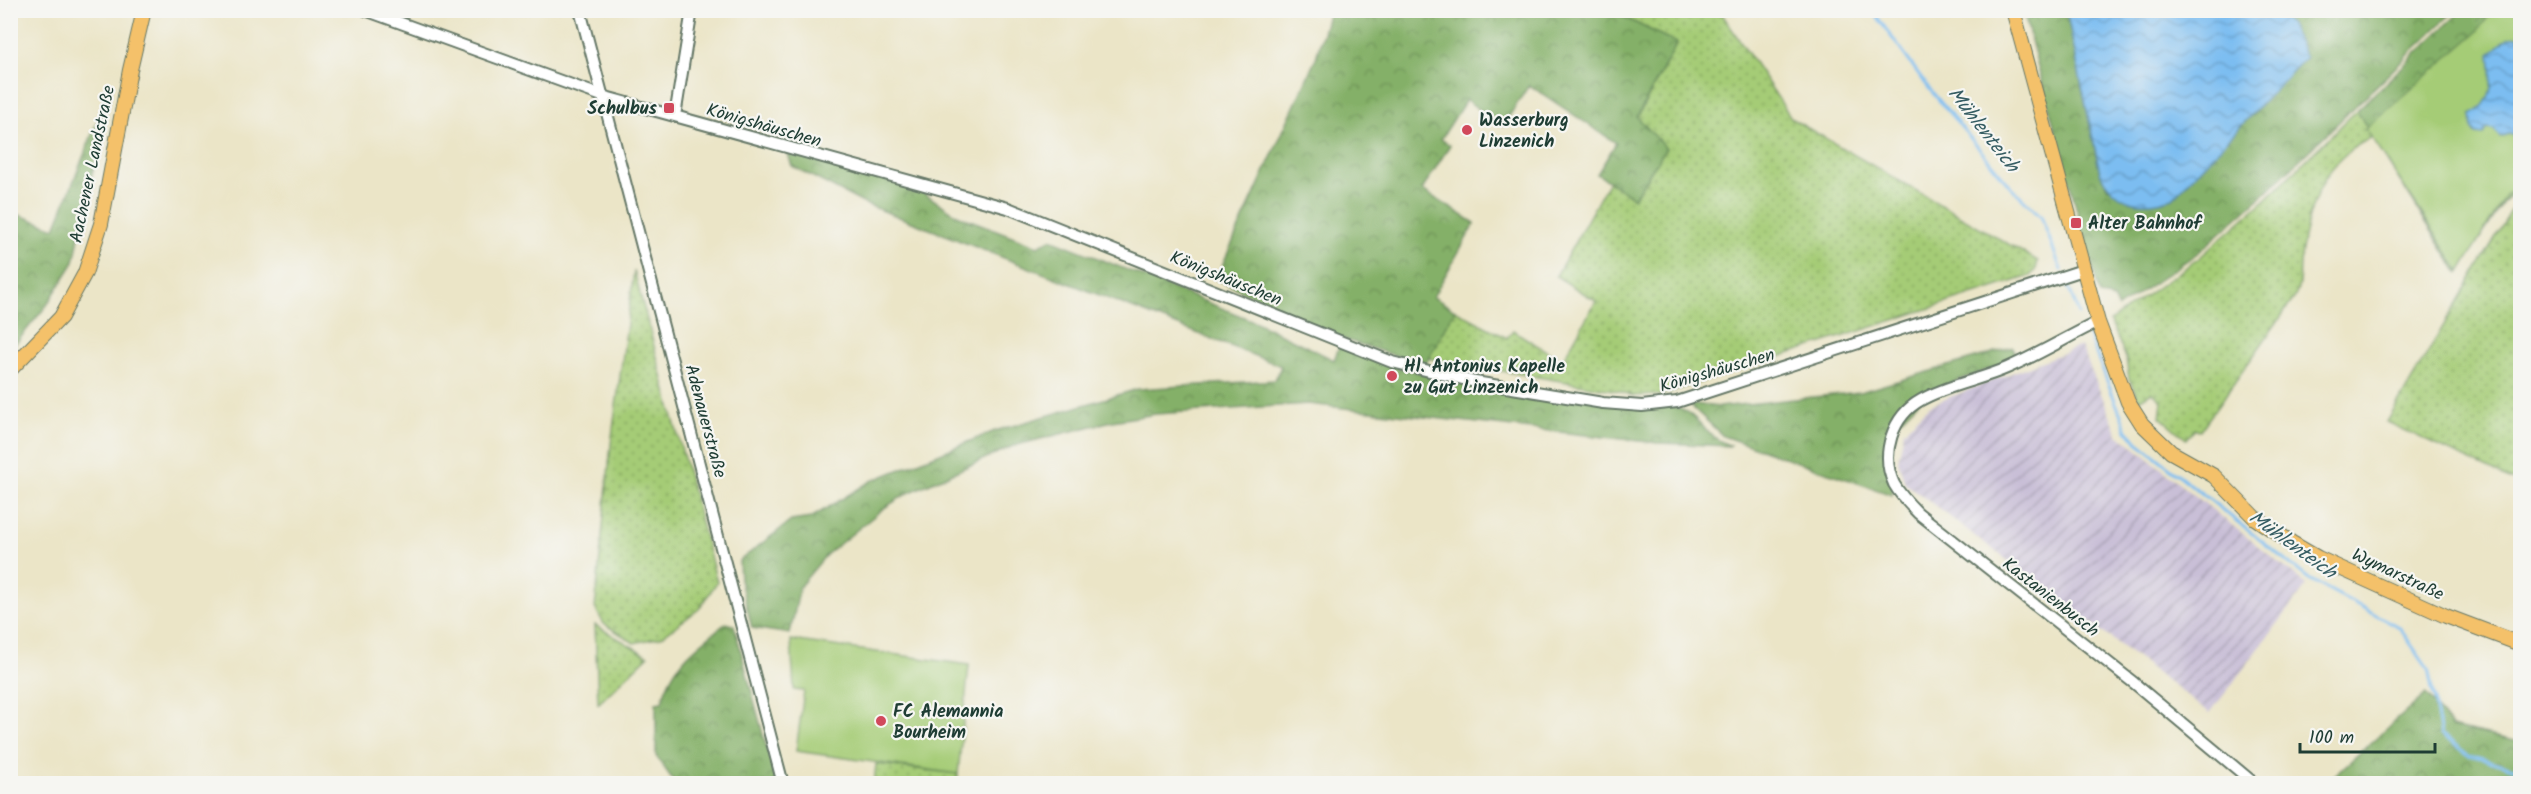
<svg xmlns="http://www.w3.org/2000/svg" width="2531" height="794" font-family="Kalam,sans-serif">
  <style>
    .industrial { fill: url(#industrial-furrows) }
    .grass { fill: url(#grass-dots); stroke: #628455; stroke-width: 1.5 }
    .forest { fill: url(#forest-crowns); stroke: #52764e; stroke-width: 1.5 }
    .green { fill: #a5cc76; stroke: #628455; stroke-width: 1.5 }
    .water { fill: url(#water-waves); stroke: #4e7d92; stroke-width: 1.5 }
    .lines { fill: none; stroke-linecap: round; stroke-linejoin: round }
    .stream { stroke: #7cbdf1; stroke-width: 3 }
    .minor-casing { stroke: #667867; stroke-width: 14 }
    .major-casing { stroke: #667867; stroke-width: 16 }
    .minor { stroke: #fff; stroke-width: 10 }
    .major { stroke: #f4c16a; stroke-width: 14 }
    .poi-dot { fill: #d1495b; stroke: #f6f6f2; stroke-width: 2 }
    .labels { text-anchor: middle; stroke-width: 4.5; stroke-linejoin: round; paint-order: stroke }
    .poi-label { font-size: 18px; font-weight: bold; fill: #1f3d34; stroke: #f6f6f2; text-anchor: start }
    .street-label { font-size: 18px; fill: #1f3d34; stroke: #f6f6f2 }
    .water-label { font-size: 20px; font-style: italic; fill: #365d63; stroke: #f6f6f2 }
  </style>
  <defs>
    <pattern id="industrial-furrows" width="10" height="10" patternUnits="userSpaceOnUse" patternTransform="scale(1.5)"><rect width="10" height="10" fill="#c9bfd7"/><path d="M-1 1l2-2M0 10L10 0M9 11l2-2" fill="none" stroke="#a39caf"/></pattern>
    <pattern id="grass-dots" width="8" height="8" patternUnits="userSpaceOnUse" patternTransform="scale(1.5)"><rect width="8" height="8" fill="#a5cc76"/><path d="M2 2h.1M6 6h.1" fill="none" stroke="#86a762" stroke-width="1.8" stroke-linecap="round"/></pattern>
    <pattern id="forest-crowns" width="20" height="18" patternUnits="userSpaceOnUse" patternTransform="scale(1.5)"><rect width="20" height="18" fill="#84b067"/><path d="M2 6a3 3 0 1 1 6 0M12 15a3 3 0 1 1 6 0" fill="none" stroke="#6b9056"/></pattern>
    <pattern id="water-waves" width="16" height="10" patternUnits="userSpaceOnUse" patternTransform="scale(1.5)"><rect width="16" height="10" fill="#7cbdf1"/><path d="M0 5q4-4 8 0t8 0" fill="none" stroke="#659bc4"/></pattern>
  </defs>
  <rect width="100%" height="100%" fill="#f6f6f2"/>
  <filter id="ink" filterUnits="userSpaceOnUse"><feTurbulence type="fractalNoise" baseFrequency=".0167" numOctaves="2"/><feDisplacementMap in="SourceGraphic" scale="12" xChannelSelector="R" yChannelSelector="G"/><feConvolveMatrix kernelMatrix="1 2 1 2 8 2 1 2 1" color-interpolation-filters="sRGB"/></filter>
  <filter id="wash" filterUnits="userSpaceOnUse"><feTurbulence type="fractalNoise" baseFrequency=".008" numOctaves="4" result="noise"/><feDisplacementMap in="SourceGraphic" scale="24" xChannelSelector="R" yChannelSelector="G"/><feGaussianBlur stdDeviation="1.35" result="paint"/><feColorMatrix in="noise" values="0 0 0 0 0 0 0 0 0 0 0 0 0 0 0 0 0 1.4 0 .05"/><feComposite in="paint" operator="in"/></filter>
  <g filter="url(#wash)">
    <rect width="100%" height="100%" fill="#ebe5c7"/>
    <path class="industrial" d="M2081,346L2118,434L2307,585L2210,713L1905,483L1898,461L1904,431L1930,405Z"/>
    <path class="grass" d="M1611,11H1720L1792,119L2038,261L2036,269L2030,276L1661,395L1633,396L1619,391L1427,358L1455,310L1507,338L1513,330L1562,361L1596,301L1556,276L1609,181L1634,198L1666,148L1637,118L1677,43Z
      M2357,110L2372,137C2364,142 2355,146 2348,152C2318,176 2306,220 2301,256C2298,272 2302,282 2295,297L2200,431L2195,428L2186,439L2160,417L2162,401L2152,392L2139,400L2129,379L2126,358L2110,321L2199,258L2265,200Z
      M2515,204L2520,206V484L2387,422Z
      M634,271L717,582L699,609L661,637L634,643L604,624L595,608L611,444Z
      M595,625L648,656L598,704Z
      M876,764L958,774V783L874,784Z"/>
    <path class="forest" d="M1329,11H1611L1677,43L1637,117L1666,148L1634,198L1597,174L1616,143L1529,85L1503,126L1466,100L1441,139L1450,145L1422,190L1475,223L1433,297L1455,310L1425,365L1340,338L1216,279L1316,58Z
      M2023,11H2064L2067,15L2100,173L2108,188L2279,11H2454L2261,197L2199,252L2118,308L2113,299L2100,295Z
      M2461,11H2520V185L2503,203L2458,273L2372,137L2357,110Z
      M109,92L74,262L47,305L11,349V212L55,228Z
      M788,154L916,188L957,215L1038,246L1051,239L1256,322L1334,360L1339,347L1404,369L1467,383L1671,406C1691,411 1696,420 1710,434C1715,439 1724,443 1731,446L1658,443L1308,404L1156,414L1112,421L1013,446L908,493L884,508L826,555L800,586L790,634L752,628L740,580L739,561L791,521L811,518L871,481L995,431L1138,389L1275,380L1281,366L863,203L792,166Z
      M2013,347L2017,359L1929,391L1891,429L1892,495L1723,436L1688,403L1719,407L1860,392Z
      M726,623L734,625L776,783H675L656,756V703L662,702C671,663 697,647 726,623Z
      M2426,694L2451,727L2520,742V783H2326Z"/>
    <path class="green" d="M2493,11H2520V186L2506,194L2459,274L2460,271L2366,129L2363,131L2474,35Z
      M791,640L969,665L958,774L796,751L804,691L794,690Z"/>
    <path class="water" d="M2064,11H2279L2290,25L2306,57L2173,198C2141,209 2117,204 2100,173L2067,15Z
      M2520,36V142L2516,136L2509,134L2501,137L2493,129L2486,128L2483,135L2476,134L2472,128L2471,115C2496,102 2492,77 2490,54L2509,37Z"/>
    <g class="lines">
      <path class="stream" d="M1872,10L1928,87L2011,187L2041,216L2061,270
        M2067,283L2079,314
        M2088,334L2127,430L2135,440L2309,579L2399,627L2428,669L2441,734L2468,755L2520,770"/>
    </g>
  </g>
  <g filter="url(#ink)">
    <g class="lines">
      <g class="minor-casing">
        <path id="minor" d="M365,10L602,96L1008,208L1392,362L1475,382L1603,403L1642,406L1677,402L2083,270
          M580,10L783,784
          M675,116L692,10
          M2098,322C2067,337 2038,355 2007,368C1980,380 1947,385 1921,400C1892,416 1880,454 1894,484C1900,495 1909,504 1918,513L2134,683L2255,784"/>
      </g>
      <g class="major-casing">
        <path id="major" d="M2013,10L2098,322L2128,402L2142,424L2171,452L2214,476L2255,518L2292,543L2318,558L2446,616L2520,644
          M10,370L61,317L85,273L101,224L130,70L144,10"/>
      </g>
      <use href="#minor" class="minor"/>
      <use href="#major" class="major"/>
    </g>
  </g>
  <g class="poi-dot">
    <rect x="663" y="102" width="12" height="12" rx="3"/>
    <circle cx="1467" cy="130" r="6"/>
    <rect x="2070" y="217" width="12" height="12" rx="3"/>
    <circle cx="1392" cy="376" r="6"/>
    <circle cx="881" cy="721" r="6"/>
  </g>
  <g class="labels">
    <g class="poi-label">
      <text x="657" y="114" text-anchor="end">Schulbus</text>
      <text x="1479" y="126">Wasserburg<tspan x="1479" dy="21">Linzenich</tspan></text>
      <text x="2088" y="229">Alter Bahnhof</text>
      <text x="1404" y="372">Hl. Antonius Kapelle<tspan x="1404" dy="21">zu Gut Linzenich</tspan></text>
      <text x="893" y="717">FC Alemannia<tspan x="893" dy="21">Bourheim</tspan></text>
    </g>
    <g class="street-label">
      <text transform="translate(764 125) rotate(16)" y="6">Königshäuschen</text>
      <text transform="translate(92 164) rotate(-78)" y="6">Aachener Landstraße</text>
      <text transform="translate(1226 278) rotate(22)" y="6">Königshäuschen</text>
      <text transform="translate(1717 370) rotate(-16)" y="6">Königshäuschen</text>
      <text transform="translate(706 421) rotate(75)" y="6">Adenauerstraße</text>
      <text transform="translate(2398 574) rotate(25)" y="6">Wymarstraße</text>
      <text transform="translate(2051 597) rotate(38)" y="6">Kastanienbusch</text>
    </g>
    <g class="water-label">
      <text transform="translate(1984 129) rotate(52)" y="7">Mühlenteich</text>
      <text transform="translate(2293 544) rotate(36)" y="7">Mühlenteich</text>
    </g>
  </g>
  <rect width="2531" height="794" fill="none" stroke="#f6f6f2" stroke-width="36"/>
  <path d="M2300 743v9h135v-9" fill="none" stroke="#1f3d34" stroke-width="3"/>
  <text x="2309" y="743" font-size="18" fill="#1f3d34" stroke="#f6f6f2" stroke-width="4.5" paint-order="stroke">100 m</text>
</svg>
